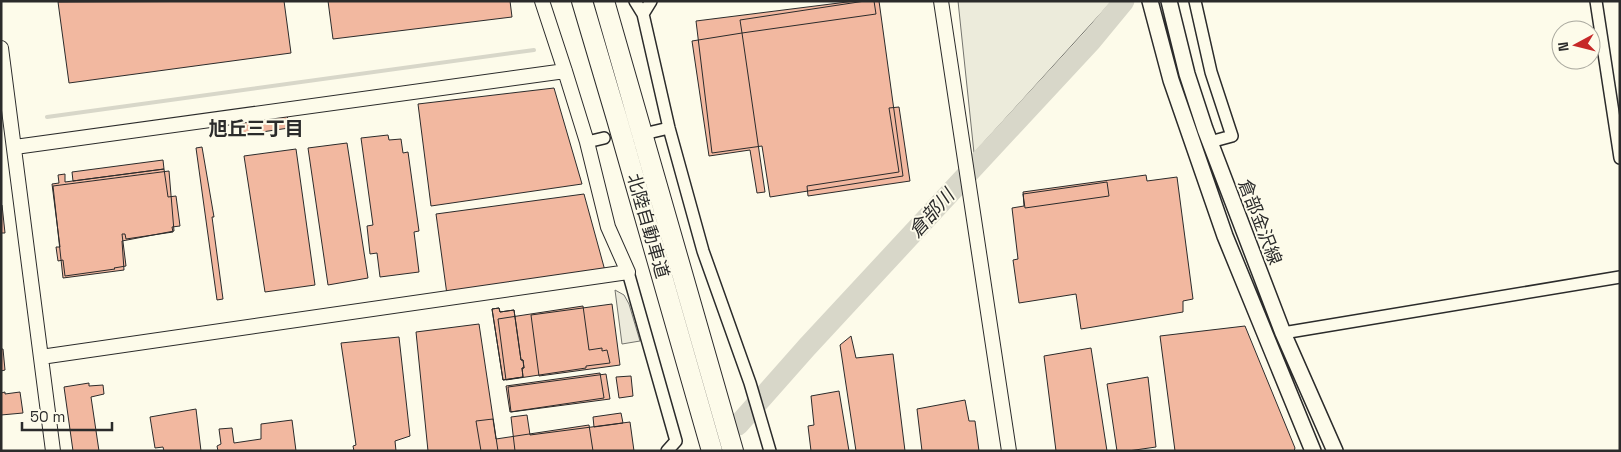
<svg xmlns="http://www.w3.org/2000/svg" width="1621" height="452" font-family="'Space Grotesk','Noto Sans JP',sans-serif">
  <style>
    .green { fill: #ecebdb; stroke: #74746e }
    .parking { fill: #eceadb; stroke: #74746e }
    .lines { fill: none; stroke-linecap: round; stroke-linejoin: round }
    .stream { stroke: #d8d7c9; stroke-width: 4 }
    .river { stroke: #d8d7c9; stroke-width: 21 }
    .building { fill: #f2b8a0; stroke: #2b2b2b }
    .minor-casing { stroke: #2b2b2b; stroke-width: 14 }
    .tertiary-casing { stroke: #2b2b2b; stroke-width: 16 }
    .secondary-casing { stroke: #2b2b2b; stroke-width: 18 }
    .motorway-casing { stroke: #2b2b2b; stroke-width: 22 }
    .minor { stroke: #fdfbea; stroke-width: 11 }
    .tertiary { stroke: #fdfbea; stroke-width: 14 }
    .secondary { stroke: #fdfbea; stroke-width: 15 }
    .motorway { stroke: #fdfbea; stroke-width: 20 }
    .labels { text-anchor: middle; stroke-width: 4; stroke-linejoin: round; paint-order: stroke }
    .street-label { font-size: 18px; fill: #2b2b2b; stroke: #fdfbea }
    .neighbourhood-label { font-size: 19px; font-weight: bold; fill: #2b2b2b; stroke: #fdfbea }
    .water-label { font-size: 19px; font-style: italic; fill: #2b2b2b; stroke: #fdfbea }
  </style>
  <rect width="100%" height="100%" fill="#fdfbea"/>
  <path class="green" d="M958,1H1112L974,153Z"/>
  <path class="parking" d="M615,290L624,295L629,304L640,341L622,344Z"/>
  <g class="lines">
    <path class="stream" d="M47,117L534,50"/>
    <path class="river" d="M738,425L807,347L1091,41L1124,1"/>
  </g>
  <path class="building" d="M284,1L291,53L69,83L58,2Z
    M328,1H510L512,17L333,39Z
    M855,1H879L903,176L770,197L762,146L712,153L696,21Z
    M865,1H874L876,14L742,33L740,20Z
    M742,33L765,192L757,193L750,150L709,156L692,41Z
    M554,88L582,184L431,206L418,104Z
    M286,107L289,128L241,135L238,114Z
    M899,107L910,181L808,196L807,186L899,172L889,108Z
    M388,135L389,140L401,139L403,153L408,152L419,231L414,232L419,272L380,277L377,253L370,254L367,226L373,225L361,138Z
    M347,143L368,278L328,285L308,148Z
    M202,147L214,217H212L223,299L217,300L196,148Z
    M296,149L315,285L265,292L244,156Z
    M163,160L164,169L73,181L72,172Z
    M164,169L168,197L176,196L180,226L172,227L173,232L126,239L125,234H122L126,266L114,268L115,269L65,276L63,260L58,261L56,247H60L52,184L59,183L58,175L65,174V182Z
    M169,171L174,231L122,241L124,270L63,278L53,186Z
    M1146,175L1147,181L1177,177L1193,299L1183,301V312L1081,329L1076,294L1019,303L1013,260L1018,259L1012,208L1024,206L1023,192Z
    M1107,182L1109,196L1025,208L1023,194Z
    M584,194L607,278L448,302L436,214Z
    M2,205L5,233H1V206Z
    M612,304L620,365L539,376L531,315Z
    M583,306L589,350L602,348V351L607,350L610,363L586,366V368L506,380L498,319Z
    M499,308L500,312L514,310L521,360H523L524,368H522L523,377L503,380L492,309Z
    M499,308L500,312L514,310L521,360H523L524,368H522L523,377L503,380L492,309Z
    M479,324L498,451H428L416,332Z
    M1245,326L1295,448L1294,451H1175L1160,336Z
    M851,336L856,358L893,354L905,451H856L840,345Z
    M399,337L410,436L395,441L396,451H354L353,446L356,445L341,343Z
    M1091,348L1107,451H1056L1044,356Z
    M1,349H3L5,370L1,371Z
    M600,373L604,398L510,412L506,386Z
    M606,374L610,399L511,412L508,387Z
    M631,376L633,396L619,398L616,377Z
    M1148,377L1156,447L1128,451H1117L1107,384Z
    M89,383V386L103,385L104,394L91,397L99,451H73L64,387Z
    M839,391L849,451H811L808,426L814,425L811,396Z
    M5,392V394L20,392L23,413L1,415V393Z
    M965,400L969,421H975L979,451H922L917,409Z
    M196,409L201,451H164L163,447L155,448L150,417Z
    M621,413L623,423L594,427L593,417Z
    M527,415L530,435L630,422L634,451H515L511,417Z
    M493,419L496,439L589,425L593,451H481L476,421Z
    M292,420L296,451H218L217,446L221,444L219,429L232,428L234,443L261,439V424Z"/>
  <g class="lines">
    <g class="minor-casing">
      <path id="minor" d="M635,1L643,14L669,128L703,251L750,383L770,451
        M1195,1L1211,72L1232,136L1210,142
        M1596,1L1620,158
        M643,14L651,1
        M652,132L669,128
        M587,142L604,138
        M628,272L676,441L667,451
        M1283,333L1620,277"/>
    </g>
    <g class="tertiary-casing">
      <path id="tertiary" d="M941,1L1009,451
        M1,48L53,451
        M15,147L565,71
        M41,357L628,272L608,227L587,142L565,71L542,1"/>
    </g>
    <g class="secondary-casing">
      <path id="secondary" d="M1150,1L1171,80L1225,236L1313,451
        M1169,1L1187,74L1205,129L1283,333L1335,451"/>
    </g>
    <g class="motorway-casing">
      <path id="motorway" d="M582,1L617,119L712,451
        M604,1L733,451"/>
    </g>
    <use href="#minor" class="minor"/>
    <use href="#tertiary" class="tertiary"/>
    <use href="#secondary" class="secondary"/>
    <use href="#motorway" class="motorway"/>
  </g>
  <g class="labels">
    <g class="street-label">
      <text transform="translate(1260 222) rotate(69)" y="6">倉部金沢線</text>
      <text transform="translate(648 226) rotate(74)" y="6">北陸自動車道</text>
    </g>
    <g class="neighbourhood-label">
      <text x="256" y="135">旭丘三丁目</text>
    </g>
    <g class="water-label">
      <text transform="translate(931 213) rotate(-48)" y="7">倉部川</text>
    </g>
  </g>
  <rect width="1621" height="452" fill="none" stroke="#2b2b2b" stroke-width="5"/>
  <g transform="translate(1576 45) rotate(263)"><circle r="24" fill="#fdfbea" stroke="#a9a89e"/>
  <path d="M0-4L9 19L0 12L-9 19Z" fill="#c62828"/>
  <text y="-8" font-size="14" font-weight="bold" text-anchor="middle" fill="#2b2b2b">N</text>
  </g>
  <path d="M22 422v8h90v-8" fill="none" stroke="#2b2b2b" stroke-width="2.5"/>
  <text x="30" y="422" font-size="15" fill="#2b2b2b" stroke="#fdfbea" stroke-width="4" paint-order="stroke">50 m</text>
</svg>
